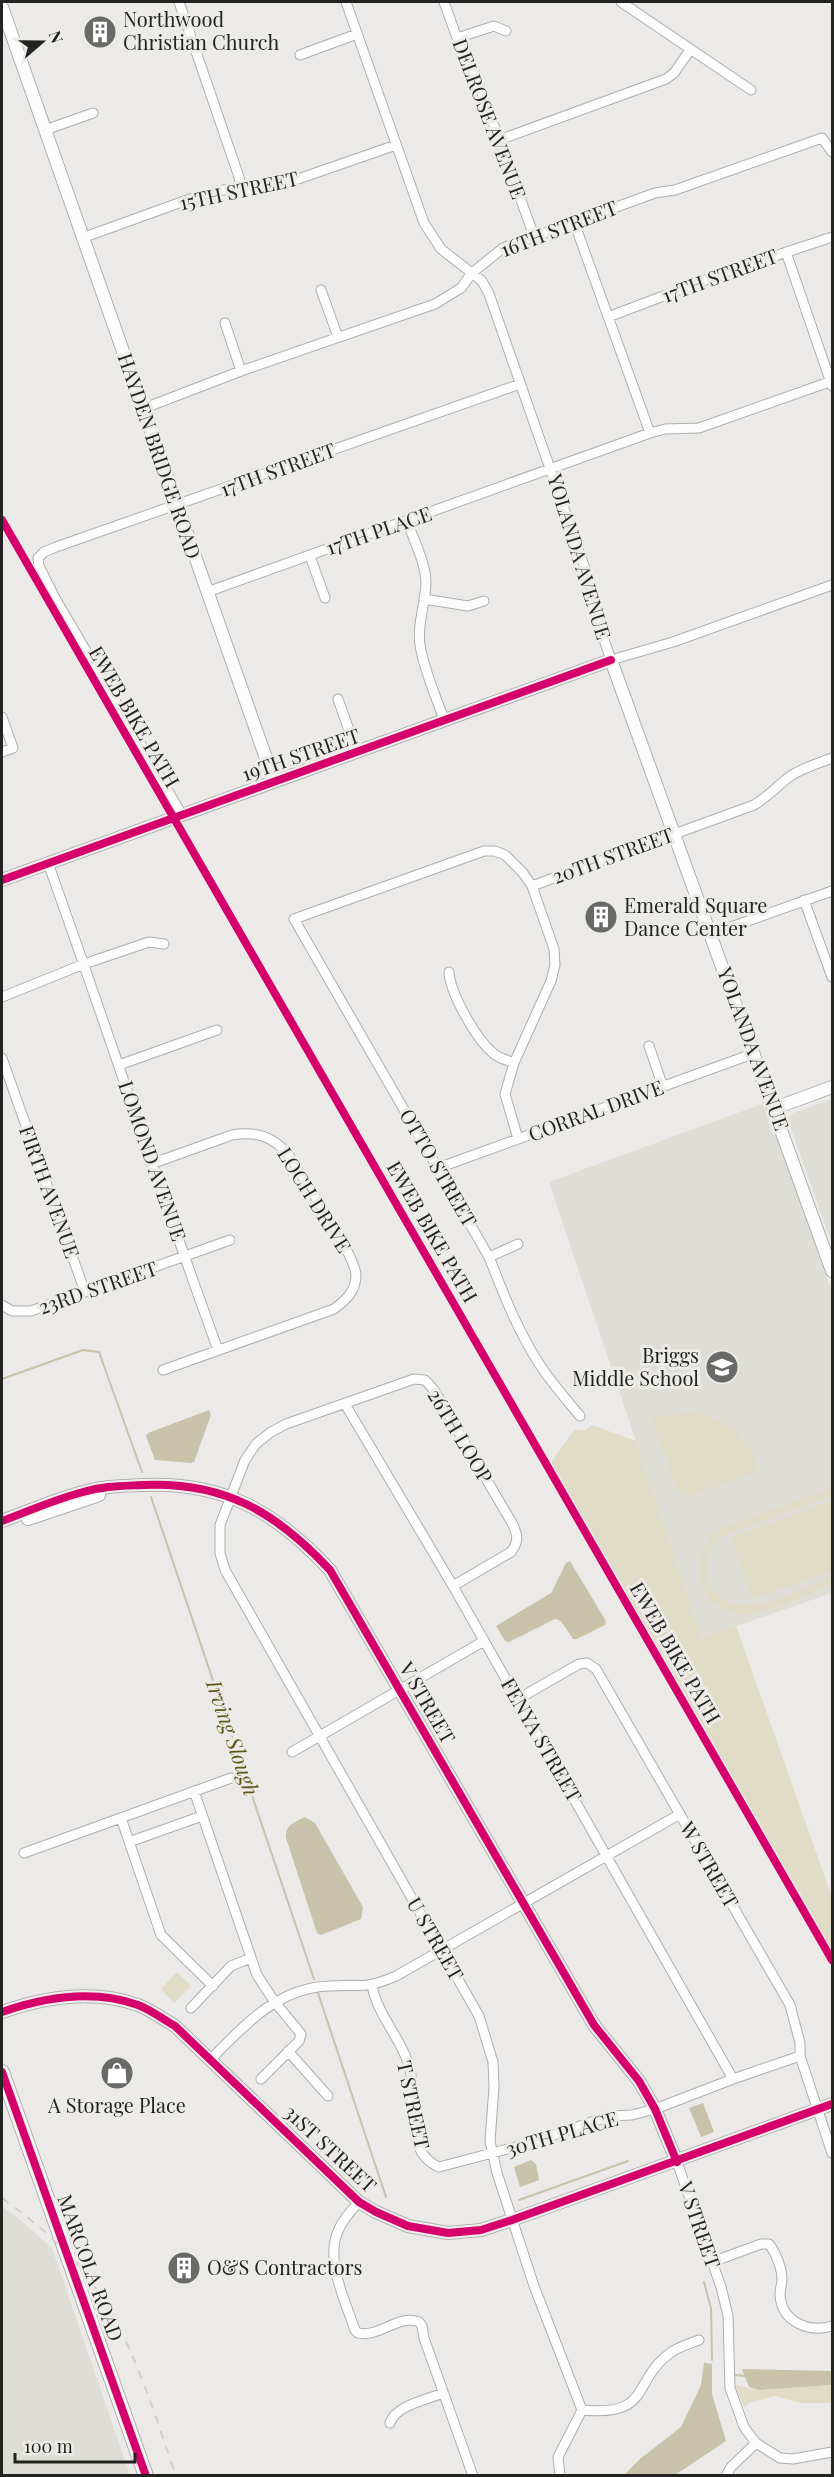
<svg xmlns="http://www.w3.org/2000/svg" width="834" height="2477" font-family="'Playfair Display',serif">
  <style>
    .built { fill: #dfded6 }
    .green { fill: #e1dcc8 }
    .water { fill: #c7c2a9 }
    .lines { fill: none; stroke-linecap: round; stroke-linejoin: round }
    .stream { stroke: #c7c2a9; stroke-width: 2 }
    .minor-casing { stroke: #aeaead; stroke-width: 11 }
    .tertiary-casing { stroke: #aeaead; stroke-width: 14 }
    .secondary-casing { stroke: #aeaead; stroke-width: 16 }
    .minor { stroke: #fcfcfc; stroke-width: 9 }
    .tertiary { stroke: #fcfcfc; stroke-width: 12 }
    .secondary { stroke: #fcfcfc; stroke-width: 14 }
    .rail { stroke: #d1d0cf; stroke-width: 2; stroke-dasharray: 8 8; stroke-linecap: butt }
    .cycleway-casing { stroke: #ecebe7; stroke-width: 11 }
    .cycleway { stroke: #d6006c; stroke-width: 8 }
    .labels { text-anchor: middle; stroke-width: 6; stroke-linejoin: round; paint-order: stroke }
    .poi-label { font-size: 20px; fill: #232321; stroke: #ecebe7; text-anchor: start }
    .street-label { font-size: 20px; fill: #232321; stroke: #ecebe7 }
    .water-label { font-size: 21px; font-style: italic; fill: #60561a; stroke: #ecebe7 }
  </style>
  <rect width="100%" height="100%" fill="#ebeae8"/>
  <path class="built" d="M832,1099V1244L788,1120L793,1113Z
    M765,1103L832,1292V1593L702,1638L549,1182Z
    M2,2206L23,2222L52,2248L130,2475H2Z"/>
  <path class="green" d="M685,1412C722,1413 749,1435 759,1471L688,1496L679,1493L651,1419Z
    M592,1425L636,1441L702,1638L736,1626L832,1897V1955L550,1464L574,1430H585Z
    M832,1488V1496C808,1505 783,1514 758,1523C746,1527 731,1530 720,1539C710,1548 705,1563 708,1577C722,1633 800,1589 832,1577V1585C810,1593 763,1616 741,1614C690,1609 685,1544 729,1525Z
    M832,1501V1571L752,1599L731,1537Z
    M177,1972L191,1986L174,2003L161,1989Z
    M735,2385L760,2390L832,2385V2403H801L775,2396L752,2402L744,2407Z"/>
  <path class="water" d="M209,1410L211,1415L194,1462L191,1463L155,1460L146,1436L148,1433Z
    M570,1561L606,1621L605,1625L577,1639H573L561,1621L555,1619L509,1642L505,1641L496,1626L551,1593L566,1563Z
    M305,1817L315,1823L363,1907L361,1919L321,1935L317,1933L286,1838C285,1825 295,1822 305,1817Z
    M703,2103L714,2132L701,2137L689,2108Z
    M531,2160L536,2164L539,2180L520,2187L514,2167Z
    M704,2363L712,2364V2394L726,2441L675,2475H624L640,2459L681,2427L701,2385Z
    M742,2369L832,2371V2385L760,2390L749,2387Z"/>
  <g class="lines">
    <path class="stream" d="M2,1379L83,1350L99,1352L142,1472
      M151,1497L314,1979
      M318,1993L386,2197
      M519,2200L628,2161
      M704,2282L711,2308L712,2360
      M736,2375L746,2376"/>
    <g class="minor-casing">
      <path id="minor" d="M179,2L239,177L241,189
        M346,2L424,223L441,249L482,281L489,294L589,580L598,622L611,660L673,642L832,585
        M444,2L457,38L474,71L534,236
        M621,2L751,90
        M457,38L494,26L506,31
        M300,55L357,34
        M45,130L93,113
        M499,140L666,79L674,73L690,50
        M574,222L650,433
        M82,238L201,195L223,190L275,187L396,145
        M786,252L832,386
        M321,290L338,337
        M608,317L724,273L832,237
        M225,323L241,371
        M142,409L241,371L435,304L461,288L472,273L503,248L655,193L675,190L822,138L832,152
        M407,521C414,541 426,563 426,584C425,605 417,624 420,645C424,671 436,696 444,720
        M310,556L325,598
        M207,592L650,433L665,429L699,428L832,381
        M424,599L468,606L484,601
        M338,699L357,753
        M2,717L13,748L2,752
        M182,815L55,598L39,566L38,558L44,552L56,547L520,384
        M48,863C106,1025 159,1188 218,1350
        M532,886L754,805C769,796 779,784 792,775C805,767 819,763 832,758
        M804,900L832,977
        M711,934L832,891
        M449,972C450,993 476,1039 493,1053C498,1058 507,1060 514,1063
        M2,997L84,964L149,942L164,944
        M649,1046L663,1087
        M2,1058L85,1292
        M119,1065L217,1030
        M518,1139L505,1094L514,1063L551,981L555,965L554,949L532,886L523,873L505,855L495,851H484L294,919L489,1257C503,1293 517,1329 538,1362C550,1381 565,1398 580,1416
        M151,1164L232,1135C256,1131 272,1136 288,1154C302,1177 355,1254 356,1275C356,1291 346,1300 334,1309L163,1370
        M438,1168L755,1053
        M489,1257L518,1244
        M2,1305L12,1311H31L230,1240
        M345,1404L453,1586L733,2079
        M453,1586L511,1552C519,1541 518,1535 512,1523L434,1390L425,1380L414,1379L286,1424L271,1432L256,1444L245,1460L220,1525V1553L225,1570L479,2016L493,2062L494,2087L490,2141L497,2173L534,2286L582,2410
        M518,1699L579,1664L587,1663L596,1669L790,2005L800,2043V2056L832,2153
        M292,1752L484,1641
        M194,1791L257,1975L274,2001L301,2034L299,2041L261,2079
        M121,1818L161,1935L213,1986
        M129,1842L202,1816
        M24,1853L231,1778
        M372,1986C378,2018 406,2043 411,2075C415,2105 405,2153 439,2167L534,2142L609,2116L632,2115L655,2109L733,2079L800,2056
        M191,2008L231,1966L251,1958
        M288,2051L328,2096
        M211,2059C245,2025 277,1988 329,1986C360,1984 364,1990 396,1976L680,1814
        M677,2162L721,2287L728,2316L730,2388L744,2427L756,2443L780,2458L793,2459L832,2452
        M359,2202C352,2210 343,2219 339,2229C324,2259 345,2300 355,2330L358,2333C379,2338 398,2314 419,2322L422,2326L424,2338L473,2476
        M712,2262L761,2244H769C776,2253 782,2268 782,2280C782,2284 780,2289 780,2294C781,2322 809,2333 832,2326
        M582,2410C654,2417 630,2380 673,2351C681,2346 691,2343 699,2340
        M390,2423C396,2405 427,2400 443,2393
        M560,2476L558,2457L582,2410
        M726,2476L731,2467L756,2443"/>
    </g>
    <g class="tertiary-casing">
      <path id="tertiary" d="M2,7L274,781
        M2,880L611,660L832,1271
        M775,1108L832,1087
        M28,1519L99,1495
        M2,1521C29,1511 56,1499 83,1492C103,1486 122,1486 142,1485C224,1481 276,1512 330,1570L594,2025L639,2081L655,2109L677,2162
        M2,2012C45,1997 93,1989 138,2005C151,2010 163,2019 175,2026L359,2202L376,2212L408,2226L448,2233L481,2230L512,2220L832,2104"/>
    </g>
    <g class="secondary-casing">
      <path id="secondary" d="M2,2072L146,2476"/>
    </g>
    <use href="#minor" class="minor"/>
    <use href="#tertiary" class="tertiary"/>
    <use href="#secondary" class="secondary"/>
    <path class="rail" d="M2,2198C32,2220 63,2245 86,2275C131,2333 152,2407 176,2476"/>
    <g class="cycleway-casing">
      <path id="cycleway" d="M2,520L832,1960
        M2,880L611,660
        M2,1521C29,1511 56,1499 83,1492C103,1486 122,1486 142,1485C224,1481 276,1512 330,1570L594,2025L639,2081L655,2109L677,2162
        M2,2012C45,1997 93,1989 138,2005C151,2010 163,2019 175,2026L359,2202L376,2212L408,2226L448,2233L481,2230L512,2220L832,2104
        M2,2072L146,2476"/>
    </g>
    <use href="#cycleway" class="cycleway"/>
  </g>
  <defs>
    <g id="building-disc" transform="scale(1.725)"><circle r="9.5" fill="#696967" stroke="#ecebe7"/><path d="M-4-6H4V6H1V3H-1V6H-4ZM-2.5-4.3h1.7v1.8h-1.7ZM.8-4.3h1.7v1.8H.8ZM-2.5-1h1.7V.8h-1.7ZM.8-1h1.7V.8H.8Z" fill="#fff"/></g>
    <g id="school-disc" transform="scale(1.725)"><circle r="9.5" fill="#696967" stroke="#ecebe7"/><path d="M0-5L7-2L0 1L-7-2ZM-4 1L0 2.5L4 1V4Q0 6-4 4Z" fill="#fff"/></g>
    <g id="shop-disc" transform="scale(1.725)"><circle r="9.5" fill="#696967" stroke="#ecebe7"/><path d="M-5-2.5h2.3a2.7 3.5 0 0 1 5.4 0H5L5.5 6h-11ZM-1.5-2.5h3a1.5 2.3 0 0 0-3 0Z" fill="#fff"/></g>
  </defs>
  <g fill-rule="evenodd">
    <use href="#building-disc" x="100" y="32"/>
    <use href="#building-disc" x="601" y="917"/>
    <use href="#school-disc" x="722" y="1367"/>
    <use href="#shop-disc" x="117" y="2073"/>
    <use href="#building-disc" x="184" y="2268"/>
  </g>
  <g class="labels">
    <g class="poi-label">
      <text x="123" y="27">Northwood<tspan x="123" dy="23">Christian Church</tspan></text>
      <text x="624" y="913">Emerald Square<tspan x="624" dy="23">Dance Center</tspan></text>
      <text x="699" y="1363" text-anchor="end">Briggs<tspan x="699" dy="23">Middle School</tspan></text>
      <text x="117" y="2113" text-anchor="middle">A Storage Place</text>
      <text x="207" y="2275">O&amp;S Contractors</text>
    </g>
    <g class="street-label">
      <text transform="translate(489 119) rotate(69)" y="7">DELROSE AVENUE</text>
      <text transform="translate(239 191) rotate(-12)" y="7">15TH STREET</text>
      <text transform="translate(559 229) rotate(-21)" y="7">16TH STREET</text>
      <text transform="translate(720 276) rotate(-20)" y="7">17TH STREET</text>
      <text transform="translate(159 456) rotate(71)" y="7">HAYDEN BRIDGE ROAD</text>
      <text transform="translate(278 470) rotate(-20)" y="7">17TH STREET</text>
      <text transform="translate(379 531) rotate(-19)" y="7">17TH PLACE</text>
      <text transform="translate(579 557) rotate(73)" y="7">YOLANDA AVENUE</text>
      <text transform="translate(134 717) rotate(60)" y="7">EWEB BIKE PATH</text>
      <text transform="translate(301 755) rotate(-19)" y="7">19TH STREET</text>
      <text transform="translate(613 856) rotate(-20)" y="7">20TH STREET</text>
      <text transform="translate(753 1049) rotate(70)" y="7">YOLANDA AVENUE</text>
      <text transform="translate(596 1111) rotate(-20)" y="7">CORRAL DRIVE</text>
      <text transform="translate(152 1161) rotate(71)" y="7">LOMOND AVENUE</text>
      <text transform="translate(438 1168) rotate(60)" y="7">OTTO STREET</text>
      <text transform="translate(49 1192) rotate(70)" y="7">FIRTH AVENUE</text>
      <text transform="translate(314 1200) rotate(58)" y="7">LOCH DRIVE</text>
      <text transform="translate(432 1232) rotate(60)" y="7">EWEB BIKE PATH</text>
      <text transform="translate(98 1288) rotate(-19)" y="7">23RD STREET</text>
      <text transform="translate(460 1436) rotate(59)" y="7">26TH LOOP</text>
      <text transform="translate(675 1653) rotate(60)" y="7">EWEB BIKE PATH</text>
      <text transform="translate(427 1703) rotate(60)" y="7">V STREET</text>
      <text transform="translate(541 1740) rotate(60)" y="7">FENYA STREET</text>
      <text transform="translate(709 1865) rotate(60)" y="7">W STREET</text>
      <text transform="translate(435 1939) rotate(60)" y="7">U STREET</text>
      <text transform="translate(413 2105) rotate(78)" y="7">T STREET</text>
      <text transform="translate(562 2134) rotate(-16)" y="7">30TH PLACE</text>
      <text transform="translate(330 2149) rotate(43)" y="7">31ST STREET</text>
      <text transform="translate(699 2225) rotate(71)" y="7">V STREET</text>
      <text transform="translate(90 2268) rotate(70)" y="7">MARCOLA ROAD</text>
    </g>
    <g class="water-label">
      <text transform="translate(232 1738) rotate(71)" y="7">Irving Slough</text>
    </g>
  </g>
  <rect width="834" height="2477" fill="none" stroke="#232321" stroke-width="6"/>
  <g transform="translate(42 42) rotate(70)" stroke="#ecebe7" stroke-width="4.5" paint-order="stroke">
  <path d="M0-4.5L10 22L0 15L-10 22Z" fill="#232321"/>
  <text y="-9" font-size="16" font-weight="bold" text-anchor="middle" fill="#232321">N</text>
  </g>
  <path d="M15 2453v9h120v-9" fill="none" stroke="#232321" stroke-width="3"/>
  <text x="24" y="2453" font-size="18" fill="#232321" stroke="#ecebe7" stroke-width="4.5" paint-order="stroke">100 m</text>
</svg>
